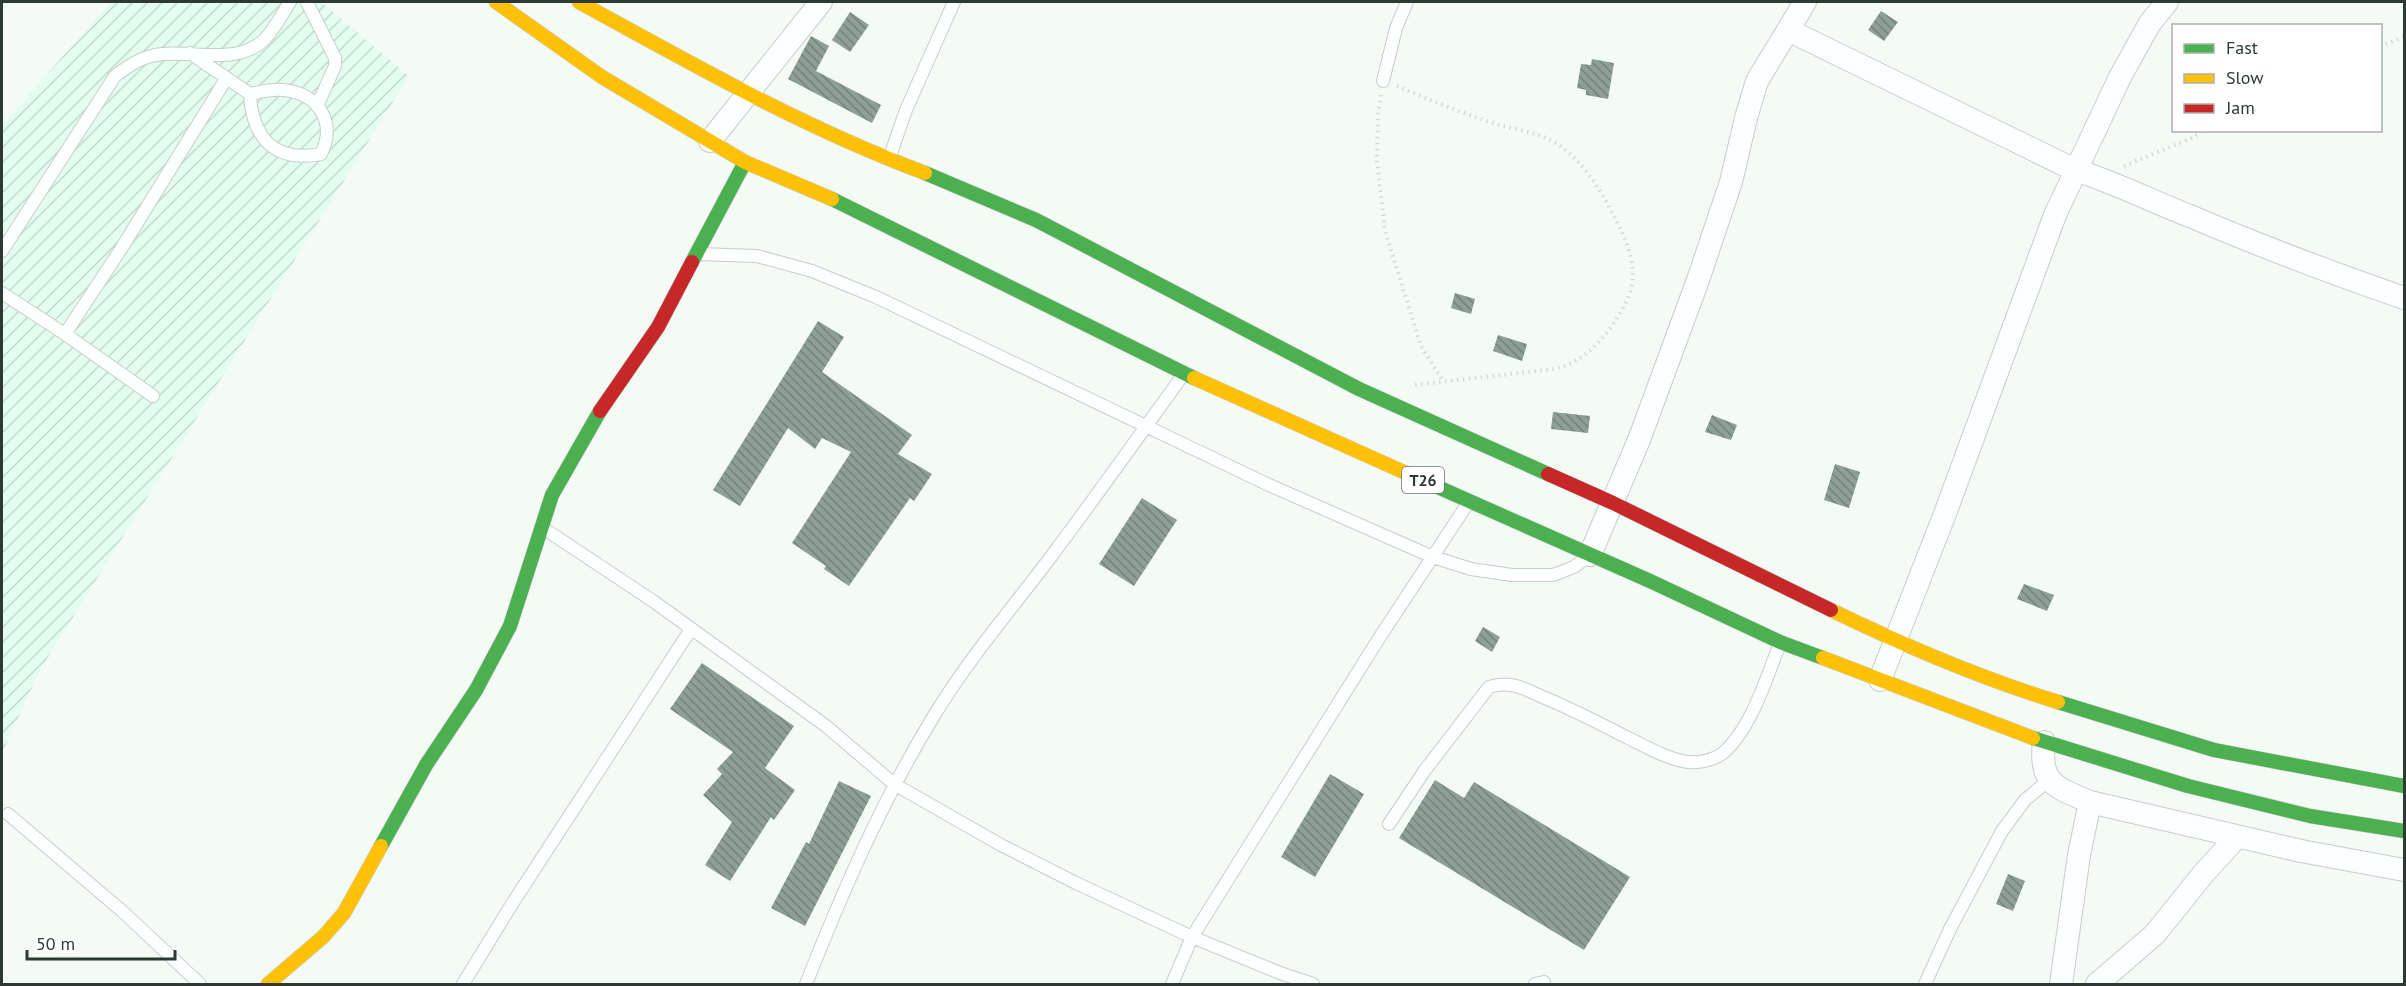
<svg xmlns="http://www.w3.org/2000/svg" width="2406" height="986" font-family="'PT Sans',sans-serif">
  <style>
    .industrial { fill: url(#industrial-furrows) }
    .building { fill: url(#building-back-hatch) }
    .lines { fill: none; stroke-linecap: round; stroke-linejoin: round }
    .lane-casing { stroke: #c5cec9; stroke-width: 14 }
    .street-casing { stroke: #c5cec9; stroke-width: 24 }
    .fast-casing { stroke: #c5cec9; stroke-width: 15 }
    .slow-casing { stroke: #c5cec9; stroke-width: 15 }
    .jam-casing { stroke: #c5cec9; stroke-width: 15 }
    .path { stroke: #d6dad7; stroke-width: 4; stroke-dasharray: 1.5 4.5; stroke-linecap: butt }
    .lane { stroke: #fdfefe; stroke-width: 12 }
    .street { stroke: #fdfefe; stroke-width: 22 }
    .fast { stroke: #4caf50; stroke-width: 14 }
    .slow { stroke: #ffc107; stroke-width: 14 }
    .jam { stroke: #c62828; stroke-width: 14 }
    .labels { text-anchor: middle; stroke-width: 6; stroke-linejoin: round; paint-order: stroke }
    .shield { fill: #fff; stroke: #6c7570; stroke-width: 1.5 }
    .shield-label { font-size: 16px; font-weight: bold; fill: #2d3a33 }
  </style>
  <defs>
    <pattern id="industrial-furrows" width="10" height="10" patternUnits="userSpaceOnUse" patternTransform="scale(1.5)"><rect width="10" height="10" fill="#e3fdef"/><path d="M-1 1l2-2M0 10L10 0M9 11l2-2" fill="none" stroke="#c3dacd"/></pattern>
    <pattern id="building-back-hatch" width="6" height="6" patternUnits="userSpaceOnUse" patternTransform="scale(1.5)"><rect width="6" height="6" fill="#8e9f97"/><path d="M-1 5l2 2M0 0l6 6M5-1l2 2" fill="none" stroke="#74837c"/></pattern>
  </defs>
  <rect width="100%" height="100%" fill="#f4fbf7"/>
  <path class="industrial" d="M111,2H321L409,76L39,672L2,753V125Z"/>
  <path class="building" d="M1881,11L1898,22L1884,41L1868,30Z
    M850,12L869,25L850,52L832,40Z
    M811,36L829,46L816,71L881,105L872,123L788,79Z
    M1592,59L1614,63L1608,99L1586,95V90L1577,88L1581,64L1591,65Z
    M1455,293L1475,299L1471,314L1451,308Z
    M818,321L844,337L822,372L912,435L898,454L932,474L914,501L910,498L849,586L824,569L826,566L792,543L851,452L822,438L815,449L788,428L740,506L713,490Z
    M1498,335L1527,344L1522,361L1493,351Z
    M1553,412L1590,416L1588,433L1551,429Z
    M1712,415L1737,425L1731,440L1705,432Z
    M1835,464L1860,472L1849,508L1824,500Z
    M1142,498L1177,520L1134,586L1099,564Z
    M2024,584L2054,595L2047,611L2017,599Z
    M1483,627L1500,637L1492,652L1475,641Z
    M702,663L794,726L765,768L795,790L774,820L771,817L730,881L705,865L732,822L703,795L722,774L717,769L733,752L670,709Z
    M1330,774L1364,794L1315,877L1281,857Z
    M1435,780L1464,798L1474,782L1630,877L1584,950L1399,838Z
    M839,781L871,796L805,926L771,908L806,842L809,844Z
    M2008,874L2025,881L2013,911L1996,904Z"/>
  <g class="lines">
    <g class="lane-casing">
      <path id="lane" d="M307,2L335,58V66L317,106
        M190,53L250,94C260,92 272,89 283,90C318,93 337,122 321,154C275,163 252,138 250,94
        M1383,81L1396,28L1407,2
        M889,159L906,110L954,2
        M2,251L115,76C126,68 136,60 151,56C186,47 234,68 264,40C274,30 282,14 290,2
        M698,254L757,256L812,271L876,297L1269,485L1433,557L1471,569L1512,575H1553L1574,567L1587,557
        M2,293L65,334L153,396
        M65,334L121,249L226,79
        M543,528L653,601L826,726L894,784L1001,845L1076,883L1192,937L1280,973L1313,984
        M8,814L122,911L200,984
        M1389,824L1425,770L1489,687C1512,680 1524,689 1545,698C1574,710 1601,724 1628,738C1647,747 1667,759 1688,762C1700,763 1714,760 1723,753C1751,729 1767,677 1780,643
        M463,984L512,904L691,629
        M806,984C842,893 881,803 932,719C966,662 1010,611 1050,558C1095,498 1139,436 1183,375
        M1172,984L1192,937L1376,643L1468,503
        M1535,984L1544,982
        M1925,984L1950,929L2002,831L2025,800L2049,780"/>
    </g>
    <g class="street-casing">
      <path id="street" d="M1788,30L2075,170C2114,182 2151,201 2190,216C2260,246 2332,273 2404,298
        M710,141L821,2
        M1590,555L1639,440L1698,280L1731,182L1746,118L1757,81L1805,2
        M1880,680L1946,511L2055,215L2120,77L2150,23L2167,2
        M2044,742C2039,784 2055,787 2090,802L2301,851L2404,870
        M2061,984L2079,855L2090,802
        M2097,984L2155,934L2204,873L2237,837"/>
    </g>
    <g class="fast-casing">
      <path id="fast" d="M925,173L1036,220L1359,389L1548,474
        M832,199L1194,378
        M692,262L745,162
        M1406,473L1650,581L1780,642L1823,658
        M2058,702L2214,750L2404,786
        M2033,738L2188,786L2310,816L2404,831
        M381,846L426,765L476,690L510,626L552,495L600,411"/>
    </g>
    <g class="slow-casing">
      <path id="slow" d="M496,2L602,77L745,162L832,199
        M579,2C692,64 804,128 925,173
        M1194,378L1406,473
        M1831,610C1905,646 1980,678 2058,702
        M1823,658L2033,738
        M268,984L323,937L344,913L381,846"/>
    </g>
    <g class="jam-casing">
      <path id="jam" d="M600,411L658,327L692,262
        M1548,474L1613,503L1831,610"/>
    </g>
    <path class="path" d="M2380,46L2404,37
      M1397,86C1430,100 1464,114 1499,125C1518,130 1538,132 1556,143C1587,163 1605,198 1621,230C1632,254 1639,279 1625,304C1609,334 1588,361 1554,369L1414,385
      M1381,95L1378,115L1377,161L1385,231L1421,346L1443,381
      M2124,166L2192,138L2204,130"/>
    <use href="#lane" class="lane"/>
    <use href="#street" class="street"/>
    <use href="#fast" class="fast"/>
    <use href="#slow" class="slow"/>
    <use href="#jam" class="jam"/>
  </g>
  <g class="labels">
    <rect class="shield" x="1402" y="467" width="42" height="26" rx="4.5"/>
    <g class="shield-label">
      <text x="1423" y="486">T26</text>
    </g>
  </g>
  <rect width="2406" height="986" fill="none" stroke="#2d3a33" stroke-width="6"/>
  <rect x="2172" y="24" width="210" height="108" fill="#ffffff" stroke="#abb0ad" stroke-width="1.5"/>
  <rect x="2184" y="44" width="30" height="9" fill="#4caf50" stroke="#abb0ad" stroke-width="1.5"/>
  <text x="2226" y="54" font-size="18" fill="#2d3a33">Fast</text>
  <rect x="2184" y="74" width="30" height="9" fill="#ffc107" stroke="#abb0ad" stroke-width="1.5"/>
  <text x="2226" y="84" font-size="18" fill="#2d3a33">Slow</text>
  <rect x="2184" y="104" width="30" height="9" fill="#c62828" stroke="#abb0ad" stroke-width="1.5"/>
  <text x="2226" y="114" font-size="18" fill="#2d3a33">Jam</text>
  <path d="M27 950v9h148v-9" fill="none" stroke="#2d3a33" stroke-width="3"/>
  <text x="36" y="950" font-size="18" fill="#2d3a33" stroke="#ffffff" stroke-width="4.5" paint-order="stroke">50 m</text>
</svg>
